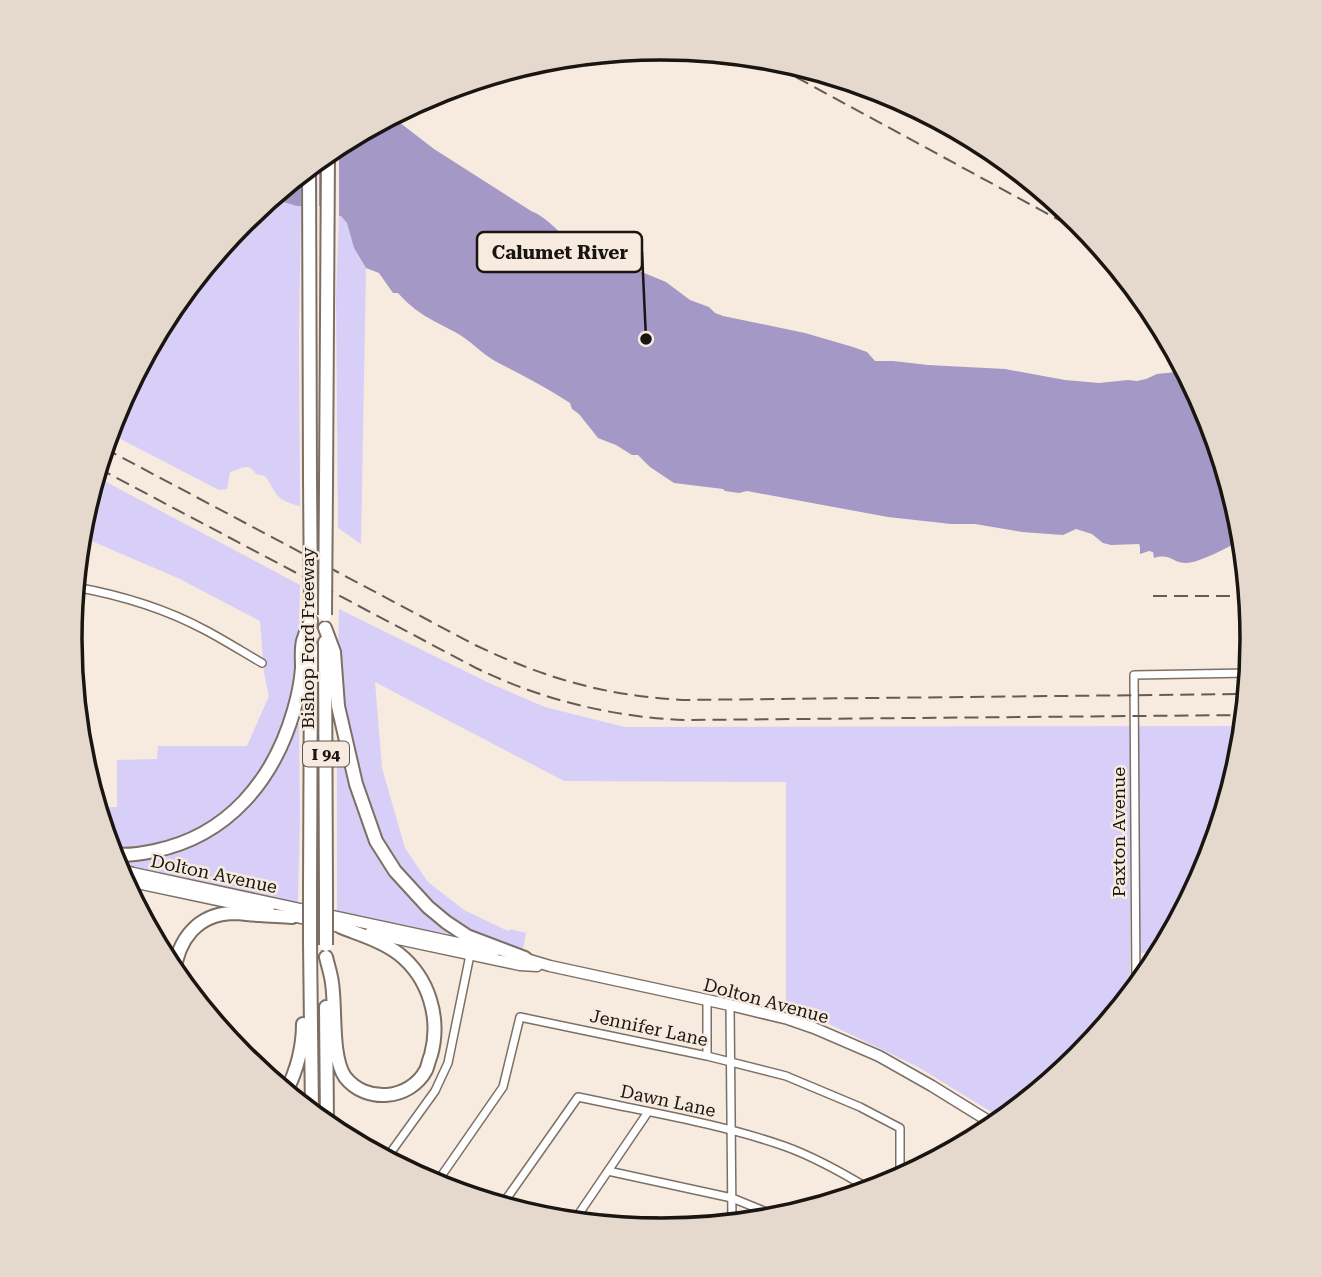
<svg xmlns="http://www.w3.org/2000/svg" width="1322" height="1277" font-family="'Roboto Serif',serif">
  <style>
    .green { fill: #d8cff8 }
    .water { fill: #a398c6 }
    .pier { fill: #f7eade }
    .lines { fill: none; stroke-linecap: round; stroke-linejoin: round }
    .street-casing { stroke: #7c7066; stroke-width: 10 }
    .secondary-casing { stroke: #7c7066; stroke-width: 13 }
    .highway-casing { stroke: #7c7066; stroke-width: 16 }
    .street { stroke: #fff; stroke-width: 7 }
    .secondary { stroke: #fff; stroke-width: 10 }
    .highway { stroke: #fff; stroke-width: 12 }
    .rail { stroke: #635c55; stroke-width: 2; stroke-dasharray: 14 7; stroke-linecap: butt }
    .highway-bridge-casing { stroke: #7c7066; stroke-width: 16; stroke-linecap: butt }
    .highway-bridge { stroke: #fff; stroke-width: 12 }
    .labels { text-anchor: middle; stroke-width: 5; stroke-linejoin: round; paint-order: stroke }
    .shield { fill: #f7eade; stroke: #5c554e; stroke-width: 2 }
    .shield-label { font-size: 16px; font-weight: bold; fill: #191511 }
    .street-label { font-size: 18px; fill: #191511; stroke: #f7eade }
    .rim { fill: none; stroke: #191511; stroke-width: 3.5 }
    .leader { fill: none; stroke: #191511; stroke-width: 2.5 }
    .callout-dot { fill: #191511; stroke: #f7eade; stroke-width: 2.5 }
    .callout { fill: #f7eade; stroke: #191511; stroke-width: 2.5 }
    .callout-label { font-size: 19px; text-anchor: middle; font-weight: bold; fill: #191511 }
  </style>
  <rect width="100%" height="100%" fill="#f7eade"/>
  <path class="green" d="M266,201H280L301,206L299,334L300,506C273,499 279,495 265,476L256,474C247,462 244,468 230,472L227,489L219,490L109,433L115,412L170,310L243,220Z
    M339,216H341L347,223L354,248L366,268L361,544L338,528L336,297Z
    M95,476L300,585L299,641L292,696L284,724L269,758L251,788L230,811L177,840L151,847L128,849L110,848L97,807H117V760L157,759L158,746H247L269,696L264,673L260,621L180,579L80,536L81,523Z
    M339,609L489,683L545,707L625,727L1244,726L1241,754L1207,865L1160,952L1139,953L1137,774H1130V994L1079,1057L1003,1119L918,1067L829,1024L786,1009V782L564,781L375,682L382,768L405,848L428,882L464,910L508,931L510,929L526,933L523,949L520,951L473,932L437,909L401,871L379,834L359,781L346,726L338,651Z
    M295,722L299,724L300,816L298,905L114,863L113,858L210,836L239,814L261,789Z
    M337,743L340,744C353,791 366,842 397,882C412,902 434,917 453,932L452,934L394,925L337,912Z"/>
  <path class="water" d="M392,115L395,119L434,149L531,211C549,218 561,236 577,246C587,252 593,249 603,256L666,282L690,300L709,307L715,313L723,316L805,333L853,347L867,352L875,361H893L928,365L1005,369L1065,380L1099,383L1128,380L1137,381L1146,379L1157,374L1185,371L1207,413L1241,524L1242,539C1231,546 1199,563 1186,563C1172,563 1171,553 1154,558L1153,552L1149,551L1140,554V547L1139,544L1111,545L1103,543L1092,534L1076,529L1063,535L1022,532L975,524H951L888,517L747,491L739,493L725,491L723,489L674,483L650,467L638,455H632L616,445L598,438L579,414L572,409L570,403C546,387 520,374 495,361C481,353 470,340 455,332C431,319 418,315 398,293H393L379,273L366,268L354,248L347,223L341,216H339V210L323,206H297L280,201H266L333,147Z"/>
  <path class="pier" d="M339,144V219L336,218L334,212L321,209V156Z
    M319,158V209H301V173Z"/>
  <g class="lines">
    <g class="street-casing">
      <path id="street" d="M75,587C120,595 164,608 205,630C224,640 243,652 262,663
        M1136,988L1134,675L1249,673
        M730,1005L732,1223
        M707,1056V1000
        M386,1159L435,1091L448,1063L471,950
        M608,1171L732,1198L779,1217
        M435,1185L503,1087L520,1017L707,1056L786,1076L860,1107L900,1128V1178
        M502,1205L578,1097C647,1112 718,1123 784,1146C815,1157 843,1173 871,1190
        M574,1221L648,1112
        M577,1221H656V1229"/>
    </g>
    <g class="secondary-casing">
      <path id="secondary" d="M116,868L133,873L495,951
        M123,880L269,911
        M288,915L348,929
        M370,933L520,965L537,966
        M520,957L550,966L730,1005L788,1019L814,1028L879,1056L932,1086L995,1125"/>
    </g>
    <g class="highway-casing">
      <path id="highway" d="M309,166L310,478
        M326,486L328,151
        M325,628L334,652L338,706L356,784L376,841L395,871L428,907L446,922L467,936L525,958
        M325,642L326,893
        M112,854C126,856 140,854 154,851C228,836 274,780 294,710C298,696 301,682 302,668C302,659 301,649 303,641C305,634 308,627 311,621
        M310,890L311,646
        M310,942L312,1113
        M326,957C328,966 331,974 332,983C336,1008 331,1057 345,1077C366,1104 410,1100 426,1070C428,1066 429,1059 431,1055C441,1018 429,978 399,954C382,941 361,935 341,927
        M174,973C178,940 197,914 233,913C242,913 251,915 260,915C271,916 281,916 292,917
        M326,1007L327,1125
        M286,1092C297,1070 303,1048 303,1024"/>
    </g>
    <use href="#street" class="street"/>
    <use href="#secondary" class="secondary"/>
    <use href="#highway" class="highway"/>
    <path class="rail" d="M759,57L1094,239
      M104,448L475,645C547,679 603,695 682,700L1247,694
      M98,468L476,668C542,700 612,717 685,720L1245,715
      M1153,596H1248"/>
    <g class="highway-bridge-casing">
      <path id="highway-bridge" d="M310,478L311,607
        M325,615L326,486
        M310,890V942
        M326,893V945"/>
    </g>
    <use href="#highway-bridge" class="highway-bridge"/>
  </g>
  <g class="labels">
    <rect class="shield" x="303" y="741.5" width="46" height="25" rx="5"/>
    <g class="shield-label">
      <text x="326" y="760">I 94</text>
    </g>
    <g class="street-label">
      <text transform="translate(308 638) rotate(-90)" y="6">Bishop Ford Freeway</text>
      <text transform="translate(1119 832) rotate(-90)" y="6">Paxton Avenue</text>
      <text transform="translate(214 874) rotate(12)" y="6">Dolton Avenue</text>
      <text transform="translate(766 1001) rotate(15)" y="6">Dolton Avenue</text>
      <text transform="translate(649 1028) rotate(12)" y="6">Jennifer Lane</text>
      <text transform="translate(668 1101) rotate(12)" y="6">Dawn Lane</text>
    </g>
  </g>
  <path d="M0 0H1322V1277H0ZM82 639a579 579 0 1 1 1158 0a579 579 0 1 1-1158 0Z" fill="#e5d9ce" fill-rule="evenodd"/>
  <path class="rim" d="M82 639a579 579 0 1 1 1158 0a579 579 0 1 1-1158 0Z"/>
  <path class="leader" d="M646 339L642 252"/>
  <circle class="callout-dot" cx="646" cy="339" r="7"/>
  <rect class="callout" x="477" y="232" width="165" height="40" rx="7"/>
  <g class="callout-label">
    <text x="560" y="259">Calumet River</text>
  </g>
</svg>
